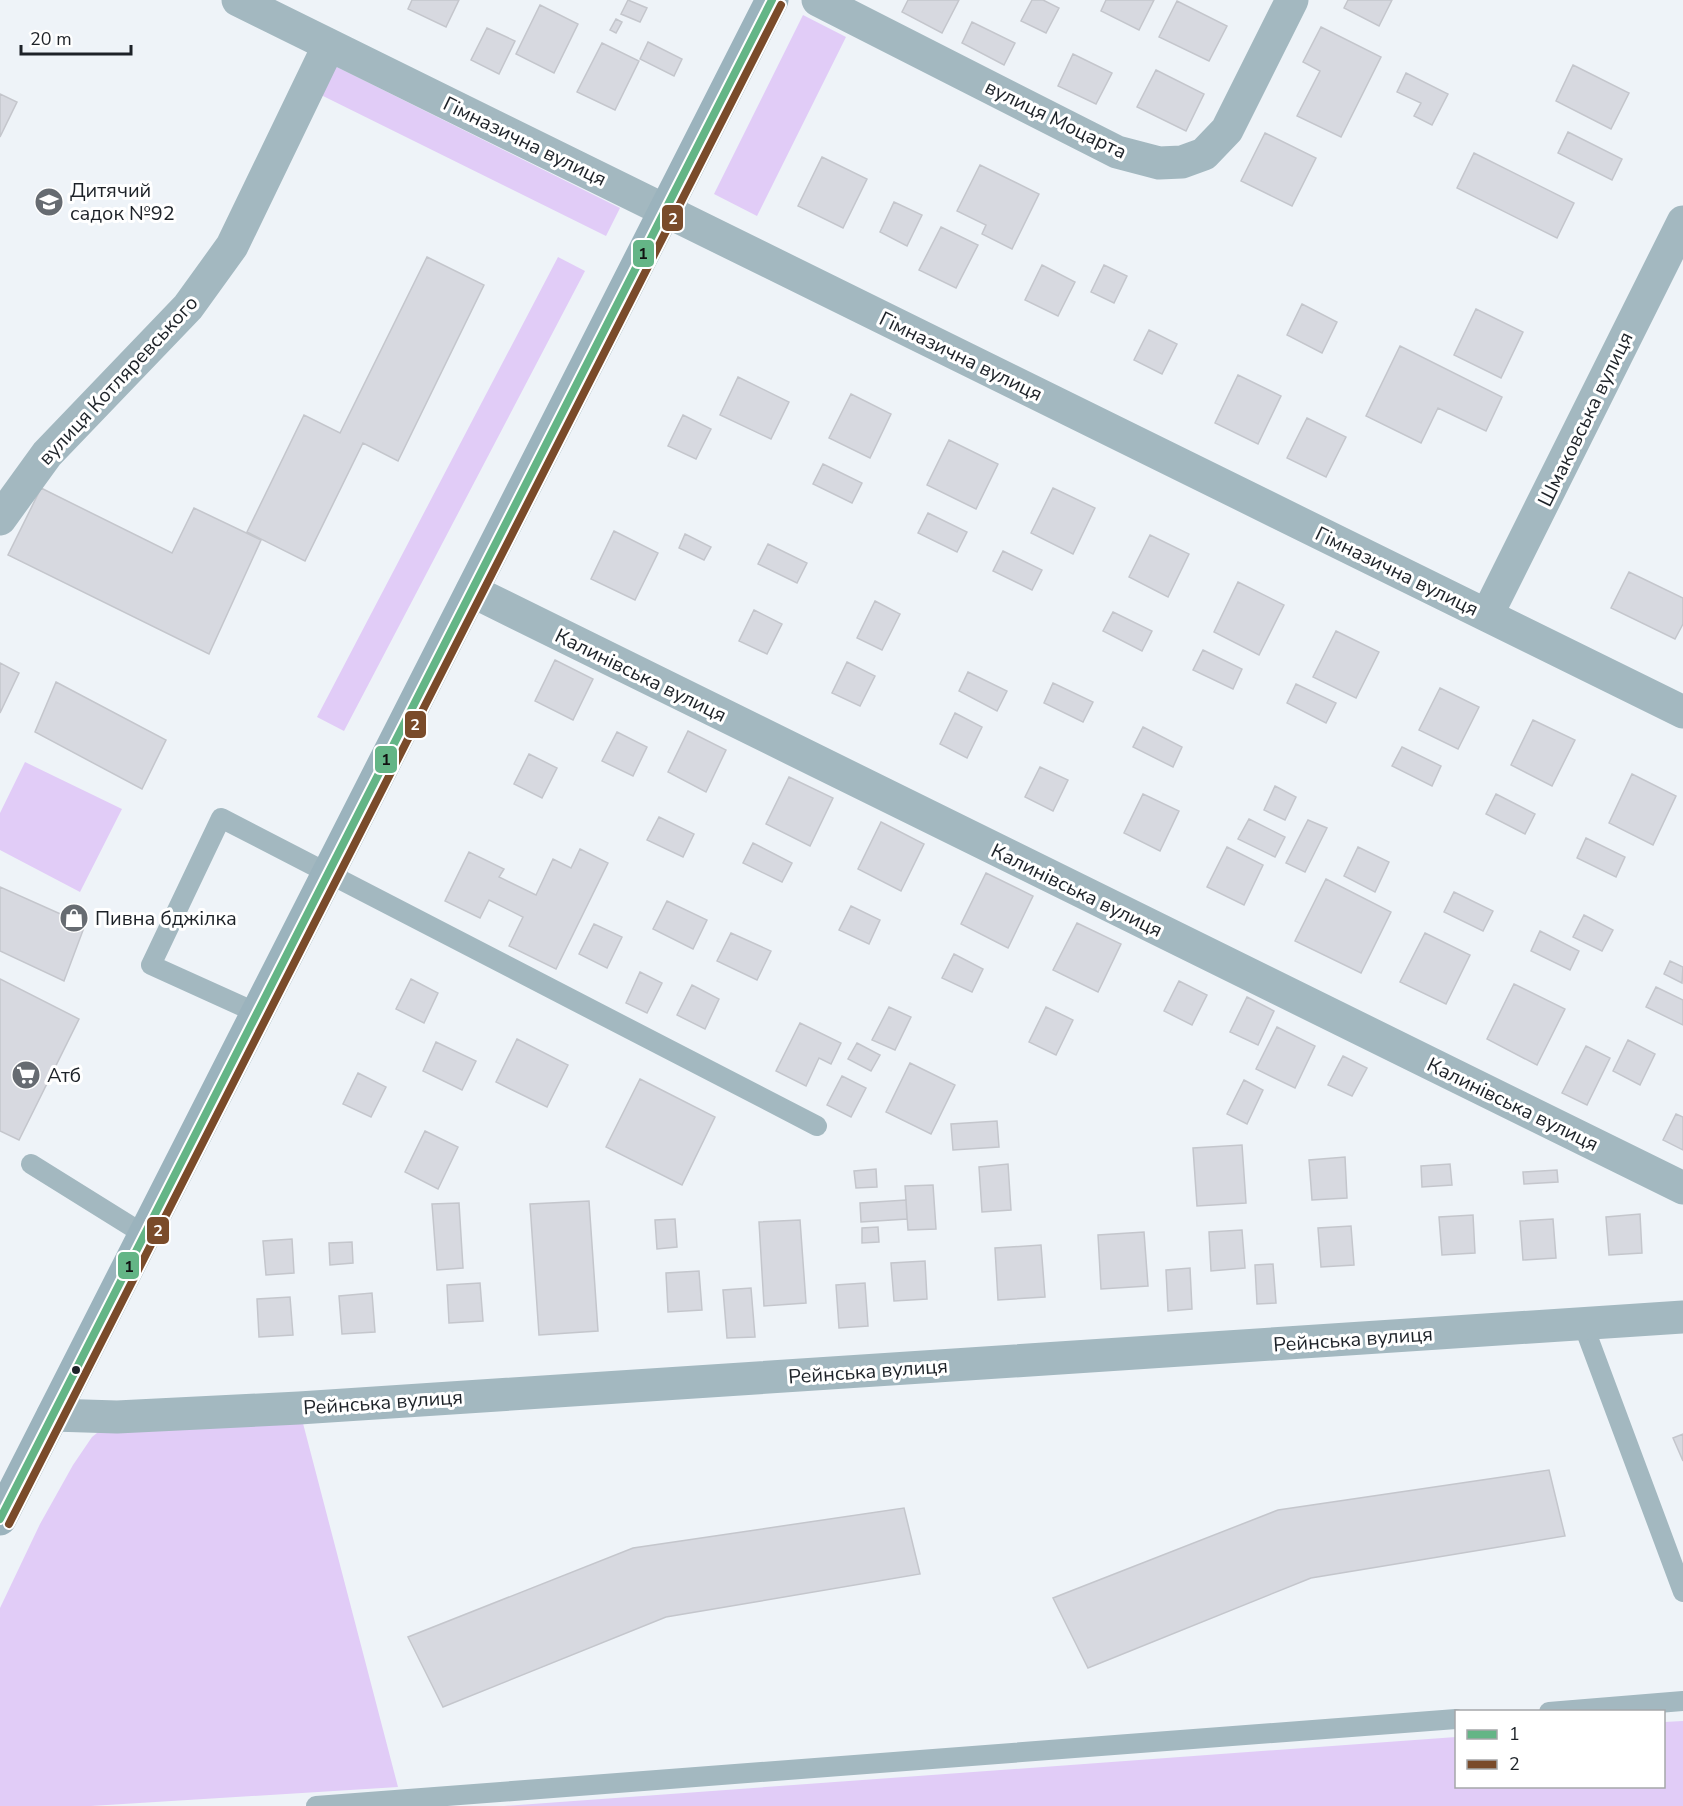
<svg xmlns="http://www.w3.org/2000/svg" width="1683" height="1806" font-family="'Nunito Sans',sans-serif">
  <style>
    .green { fill: #e1ccf7 }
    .building { fill: #d7d9e0; stroke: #c4c6cc; stroke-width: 1.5 }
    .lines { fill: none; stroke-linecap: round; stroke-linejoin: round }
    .lane { stroke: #a3b8c0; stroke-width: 20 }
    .street { stroke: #a3b8c0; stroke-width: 33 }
    .secondary { stroke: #9bb3bd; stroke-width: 33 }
    .bus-1-casing { stroke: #fff; stroke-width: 12 }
    .bus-2-casing { stroke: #fff; stroke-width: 12 }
    .bus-1 { stroke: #64b586; stroke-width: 8 }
    .bus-2 { stroke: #7a4b2a; stroke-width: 8 }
    .bus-dot { fill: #1d2228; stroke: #fff; stroke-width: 2 }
    .labels { text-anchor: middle; stroke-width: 6; stroke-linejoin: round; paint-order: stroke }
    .street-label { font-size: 20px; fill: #1d2228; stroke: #fff }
    .poi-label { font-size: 20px; fill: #1d2228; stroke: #fff; text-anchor: start }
    .line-badge { stroke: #fff; stroke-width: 2 }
    .badge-label { font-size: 16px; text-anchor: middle; font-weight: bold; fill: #fff }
    .pale-badge-label { font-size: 16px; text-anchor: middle; font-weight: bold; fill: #111 }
  </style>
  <rect width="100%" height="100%" fill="#eef3f8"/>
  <path class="green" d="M803,15L846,37L757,216L714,194Z
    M335,66L620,208L606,236L321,95Z
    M558,257L585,271L344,731L317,717Z
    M25,762L122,809L80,892L0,850V813Z
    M299,1408L398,1787L91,1806H0V1608L40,1524L73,1465L92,1437L117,1417Z
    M1683,1721V1806H504L1456,1737V1786H1664V1722Z"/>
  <path class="building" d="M412,0H459L446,27L408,9Z
    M628,0L647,8L640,22L621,14Z
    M908,0H959L942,33L902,12Z
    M1032,0H1043L1059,8L1046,33L1021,21Z
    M1106,0H1154L1139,30L1101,11Z
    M1348,0H1392L1379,26L1344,8Z
    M1177,1L1227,26L1209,61L1159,37Z
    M540,5L578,24L554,73L516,54Z
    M616,19L622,22L616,33L610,30Z
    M972,22L1015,43L1004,65L962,43Z
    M1321,27L1381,57L1341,137L1297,116L1320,71L1303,62Z
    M487,28L515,41L499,74L471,60Z
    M648,42L682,59L674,76L640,59Z
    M602,43L639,61L615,110L577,92Z
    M1073,54L1112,73L1096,104L1058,86Z
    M1573,65L1629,93L1611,129L1556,101Z
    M1156,70L1204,94L1186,131L1137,107Z
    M1406,73L1448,94L1432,125L1414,116L1421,103L1397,92Z
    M0,94L17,102L0,137Z
    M1568,132L1622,159L1612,180L1558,153Z
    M1265,133L1316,158L1292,206L1241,181Z
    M1474,153L1574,203L1557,238L1457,188Z
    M822,157L867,179L843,228L798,206Z
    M980,165L1039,194L1012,249L982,234L986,225L957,211Z
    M894,202L922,215L907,246L880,232Z
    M941,227L978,245L956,288L919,270Z
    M427,257L484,285L398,461L363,443L305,561L247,532L304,415L340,433Z
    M1042,265L1075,282L1058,316L1025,300Z
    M1104,265L1127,276L1114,303L1091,292Z
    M1302,304L1337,322L1322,353L1287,335Z
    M1476,309L1523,332L1501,378L1454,355Z
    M1149,330L1177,344L1162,374L1134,360Z
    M1400,346L1502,397L1486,431L1438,408L1421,443L1366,416Z
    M1238,375L1281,396L1258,444L1215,423Z
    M738,377L789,402L771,439L720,415Z
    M851,394L891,414L870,458L829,438Z
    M683,415L711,429L696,459L668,446Z
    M1307,418L1346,437L1326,477L1287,458Z
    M949,440L998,464L976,509L927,485Z
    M823,464L862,483L852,503L813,484Z
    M41,488L172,553L194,508L261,540L209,654L8,555Z
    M1053,488L1095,508L1073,554L1031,533Z
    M928,513L967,532L957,552L918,533Z
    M614,531L658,553L635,600L591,579Z
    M685,534L711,547L704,560L679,548Z
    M1150,535L1189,554L1168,597L1129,577Z
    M768,544L807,563L797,583L758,564Z
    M1003,551L1042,570L1032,590L993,571Z
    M1629,572L1683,598V624L1675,639L1611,608Z
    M1238,582L1284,605L1259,655L1214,632Z
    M875,601L900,614L882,650L857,638Z
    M754,610L782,624L767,654L739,641Z
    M1113,612L1152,631L1142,651L1103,631Z
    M1336,631L1379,652L1356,698L1313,677Z
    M1203,650L1242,669L1233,689L1193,670Z
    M555,660L593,679L573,720L535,701Z
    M847,662L875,676L860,706L832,693Z
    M0,663L19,673L0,713Z
    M968,672L1007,691L997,711L959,691Z
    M56,682L166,740L142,789L35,732Z
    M1053,683L1093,702L1083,722L1044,703Z
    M1296,684L1336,703L1326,723L1287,703Z
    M1440,688L1479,707L1458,749L1419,730Z
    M955,713L982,727L967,758L940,744Z
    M1533,720L1575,740L1552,786L1511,765Z
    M1143,727L1182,747L1173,767L1133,747Z
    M688,731L726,750L706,792L668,772Z
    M617,732L647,747L633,776L602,761Z
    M1402,747L1441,766L1432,786L1392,766Z
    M529,754L557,768L542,798L514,784Z
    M1040,767L1068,780L1053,811L1025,797Z
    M1632,774L1676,796L1653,845L1609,823Z
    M789,777L833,798L810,846L766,824Z
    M1275,786L1296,797L1285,820L1264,810Z
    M1143,794L1179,811L1160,851L1124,833Z
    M1496,794L1535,814L1525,834L1486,814Z
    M659,817L694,834L683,857L647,840Z
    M1249,819L1285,837L1275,857L1238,839Z
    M1308,820L1327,828L1305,872L1286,863Z
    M881,822L924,844L901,891L858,869Z
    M1586,838L1625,857L1616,877L1577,858Z
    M753,843L792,863L782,882L743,863Z
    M1227,847L1263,865L1244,905L1207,887Z
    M1358,847L1389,862L1375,892L1344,876Z
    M580,849L608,863L556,969L509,946L523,917L489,900L480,918L445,901L469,852L504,869L499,877L536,895L553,859L571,868Z
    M986,873L1033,896L1008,948L961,924Z
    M1326,879L1391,912L1361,973L1295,941Z
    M0,887L85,925L64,981L0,951Z
    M1454,892L1493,911L1483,931L1444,912Z
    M667,901L707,920L693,949L653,929Z
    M851,906L880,920L869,944L839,930Z
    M1584,915L1613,930L1602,951L1573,937Z
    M1077,923L1121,944L1098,992L1053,970Z
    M594,924L622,937L607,968L579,954Z
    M1540,931L1579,951L1570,970L1531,951Z
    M731,933L771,951L757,980L717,961Z
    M1425,933L1470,955L1446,1004L1400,982Z
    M954,954L983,969L972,992L942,978Z
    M1670,961L1683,967L1682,983L1664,974Z
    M640,972L662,983L647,1013L626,1003Z
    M0,979L79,1019L19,1140L0,1131Z
    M411,979L438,993L424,1023L396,1009Z
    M1179,981L1207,995L1192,1025L1164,1011Z
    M1514,984L1565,1009L1537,1065L1487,1039Z
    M692,985L719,999L705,1029L677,1015Z
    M1656,987L1683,1000V1025L1646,1007Z
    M1247,997L1274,1011L1258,1045L1230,1032Z
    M889,1007L911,1017L895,1050L872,1040Z
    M1046,1007L1073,1020L1056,1055L1029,1042Z
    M800,1023L841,1043L831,1064L819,1058L806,1086L776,1071Z
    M1277,1027L1315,1046L1295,1088L1256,1069Z
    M517,1039L568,1065L547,1107L496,1082Z
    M1628,1040L1655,1054L1640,1085L1613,1071Z
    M436,1042L476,1061L462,1090L423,1071Z
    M857,1043L880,1055L871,1071L848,1059Z
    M1586,1046L1610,1058L1587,1105L1562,1093Z
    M1343,1056L1367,1068L1352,1096L1328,1085Z
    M910,1063L955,1085L931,1134L886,1112Z
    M358,1073L386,1087L371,1117L343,1104Z
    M842,1076L866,1088L851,1117L827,1105Z
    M640,1079L715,1117L682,1185L606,1147Z
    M1244,1080L1263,1090L1247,1124L1227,1114Z
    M1676,1114L1683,1117V1150L1663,1140Z
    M997,1121L999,1147L953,1150L951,1124Z
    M425,1131L458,1147L438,1189L405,1172Z
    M1242,1145L1246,1203L1197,1206L1193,1148Z
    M1345,1157L1347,1198L1312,1200L1309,1160Z
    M1008,1164L1011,1210L982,1212L979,1167Z
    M1450,1164L1452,1185L1422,1187L1421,1166Z
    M876,1169L877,1187L856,1188L854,1171Z
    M1557,1170L1558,1182L1524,1184L1523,1172Z
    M933,1185L936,1229L908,1230L905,1186Z
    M906,1200L907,1219L861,1222L860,1203Z
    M589,1201L598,1331L539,1335L530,1204Z
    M459,1203L463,1268L437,1270L432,1204Z
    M1640,1214L1642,1253L1609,1255L1606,1217Z
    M1473,1215L1475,1253L1442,1255L1439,1217Z
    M675,1219L677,1247L657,1249L655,1220Z
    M1553,1219L1556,1258L1523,1260L1520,1221Z
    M800,1220L806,1303L764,1306L759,1222Z
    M1351,1226L1354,1265L1321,1267L1318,1228Z
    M878,1227L879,1242L862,1243V1228Z
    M1242,1230L1245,1268L1211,1271L1209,1232Z
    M1144,1232L1148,1286L1101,1289L1098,1235Z
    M292,1239L294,1273L266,1275L263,1241Z
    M352,1242L353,1263L330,1265L329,1243Z
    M1041,1245L1045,1297L998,1300L995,1248Z
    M925,1261L927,1299L894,1301L891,1263Z
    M1273,1264L1276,1303L1257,1304L1255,1265Z
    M1190,1268L1192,1309L1168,1311L1166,1270Z
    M699,1271L702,1310L668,1312L666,1273Z
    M480,1283L483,1321L449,1323L447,1285Z
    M865,1283L868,1326L839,1328L836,1285Z
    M751,1288L755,1337L727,1338L723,1290Z
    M372,1293L375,1332L342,1334L339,1296Z
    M290,1297L293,1335L259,1337L257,1299Z
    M1683,1434V1461L1673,1438Z
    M1549,1470L1565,1536L1311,1578L1088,1668L1053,1598L1278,1510Z
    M904,1508L920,1574L666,1617L443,1707L408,1637L633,1548Z"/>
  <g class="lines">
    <path class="lane" d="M257,1013L151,965L221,818L817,1126
      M31,1164L145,1235
      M1583,1324L1683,1592
      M1549,1712L1683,1701
      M316,1806L1456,1719"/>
    <path class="street" d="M238,0L1683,712
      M818,0L1117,152L1159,163L1182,162L1204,154L1227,130L1292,0
      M0,519L47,454L188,307L232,246L329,45
      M472,591L1683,1188
      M1487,615L1683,222
      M53,1415L117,1417L299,1408L1683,1317"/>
    <path class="secondary" d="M0,1519L772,0"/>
    <g class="bus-1-casing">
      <path id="bus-1" d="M0,1519L772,0"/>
    </g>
    <g class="bus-2-casing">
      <path id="bus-2" d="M9,1524L781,5"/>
    </g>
    <use href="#bus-1" class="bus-1"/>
    <use href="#bus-2" class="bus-2"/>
  </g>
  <defs>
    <g id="school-disc" transform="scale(1.5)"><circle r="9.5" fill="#666b71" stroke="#fff"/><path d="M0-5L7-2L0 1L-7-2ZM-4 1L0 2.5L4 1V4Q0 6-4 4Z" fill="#fff"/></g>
    <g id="shop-disc" transform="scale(1.5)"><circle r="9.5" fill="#666b71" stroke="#fff"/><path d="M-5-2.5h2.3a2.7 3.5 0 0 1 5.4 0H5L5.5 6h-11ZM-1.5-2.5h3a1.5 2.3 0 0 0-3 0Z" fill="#fff"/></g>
    <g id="supermarket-disc" transform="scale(1.5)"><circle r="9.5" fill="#666b71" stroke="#fff"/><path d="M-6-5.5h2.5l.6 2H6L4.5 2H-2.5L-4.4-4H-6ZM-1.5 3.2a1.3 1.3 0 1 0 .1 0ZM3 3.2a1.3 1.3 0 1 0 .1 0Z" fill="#fff"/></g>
  </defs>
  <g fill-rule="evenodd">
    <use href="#school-disc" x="49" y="202"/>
    <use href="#shop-disc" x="74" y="918"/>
    <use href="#supermarket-disc" x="26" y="1075"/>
  </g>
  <circle class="bus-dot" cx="76" cy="1370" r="5"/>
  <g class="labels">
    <g class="street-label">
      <text transform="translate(1056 119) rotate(26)" y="7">вулиця Моцарта</text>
      <text transform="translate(525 141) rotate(26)" y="7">Гімназична вулиця</text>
      <text transform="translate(961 356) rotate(26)" y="7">Гімназична вулиця</text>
      <text transform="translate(118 380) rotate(-47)" y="7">вулиця Котляревського</text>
      <text transform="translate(1585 419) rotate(-64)" y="7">Шмаковська вулиця</text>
      <text transform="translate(1397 571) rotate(26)" y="7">Гімназична вулиця</text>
      <text transform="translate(641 675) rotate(26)" y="7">Калинівська вулиця</text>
      <text transform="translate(1077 890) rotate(26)" y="7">Калинівська вулиця</text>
      <text transform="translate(1513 1104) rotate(26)" y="7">Калинівська вулиця</text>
      <text transform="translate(1353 1339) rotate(-4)" y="7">Рейнська вулиця</text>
      <text transform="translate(868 1371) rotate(-4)" y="7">Рейнська вулиця</text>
      <text transform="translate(383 1402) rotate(-4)" y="7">Рейнська вулиця</text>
    </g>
    <g class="poi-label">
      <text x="70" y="197">Дитячий<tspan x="70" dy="23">садок №92</tspan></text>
      <text x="95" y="925">Пивна бджілка</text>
      <text x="47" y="1082">Атб</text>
    </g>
  </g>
  <g class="line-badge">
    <rect x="661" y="204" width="23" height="28" rx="6" fill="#7a4b2a"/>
    <rect x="632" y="239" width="23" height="29" rx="6" fill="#64b586"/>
    <rect x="404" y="710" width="23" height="29" rx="6" fill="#7a4b2a"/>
    <rect x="374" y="745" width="24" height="29" rx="6" fill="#64b586"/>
    <rect x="146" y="1216" width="24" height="29" rx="6" fill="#7a4b2a"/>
    <rect x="117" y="1251" width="23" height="29" rx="6" fill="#64b586"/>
  </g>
  <g class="badge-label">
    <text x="673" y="224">2</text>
    <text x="415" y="730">2</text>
    <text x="158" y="1236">2</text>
  </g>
  <g class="pale-badge-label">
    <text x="643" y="259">1</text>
    <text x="386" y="765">1</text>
    <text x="129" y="1272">1</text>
  </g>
  <rect x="1455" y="1710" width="210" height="78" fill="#ffffff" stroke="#a5a7a9" stroke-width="1.5"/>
  <rect x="1467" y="1730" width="30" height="9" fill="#64b586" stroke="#a5a7a9" stroke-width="1.5"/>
  <text x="1509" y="1740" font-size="18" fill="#1d2228">1</text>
  <rect x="1467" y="1760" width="30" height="9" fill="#7a4b2a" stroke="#a5a7a9" stroke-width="1.5"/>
  <text x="1509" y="1770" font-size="18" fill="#1d2228">2</text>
  <path d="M21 45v9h110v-9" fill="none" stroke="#1d2228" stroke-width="3"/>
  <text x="30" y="45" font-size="18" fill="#1d2228" stroke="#ffffff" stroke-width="4.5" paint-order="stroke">20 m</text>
</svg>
